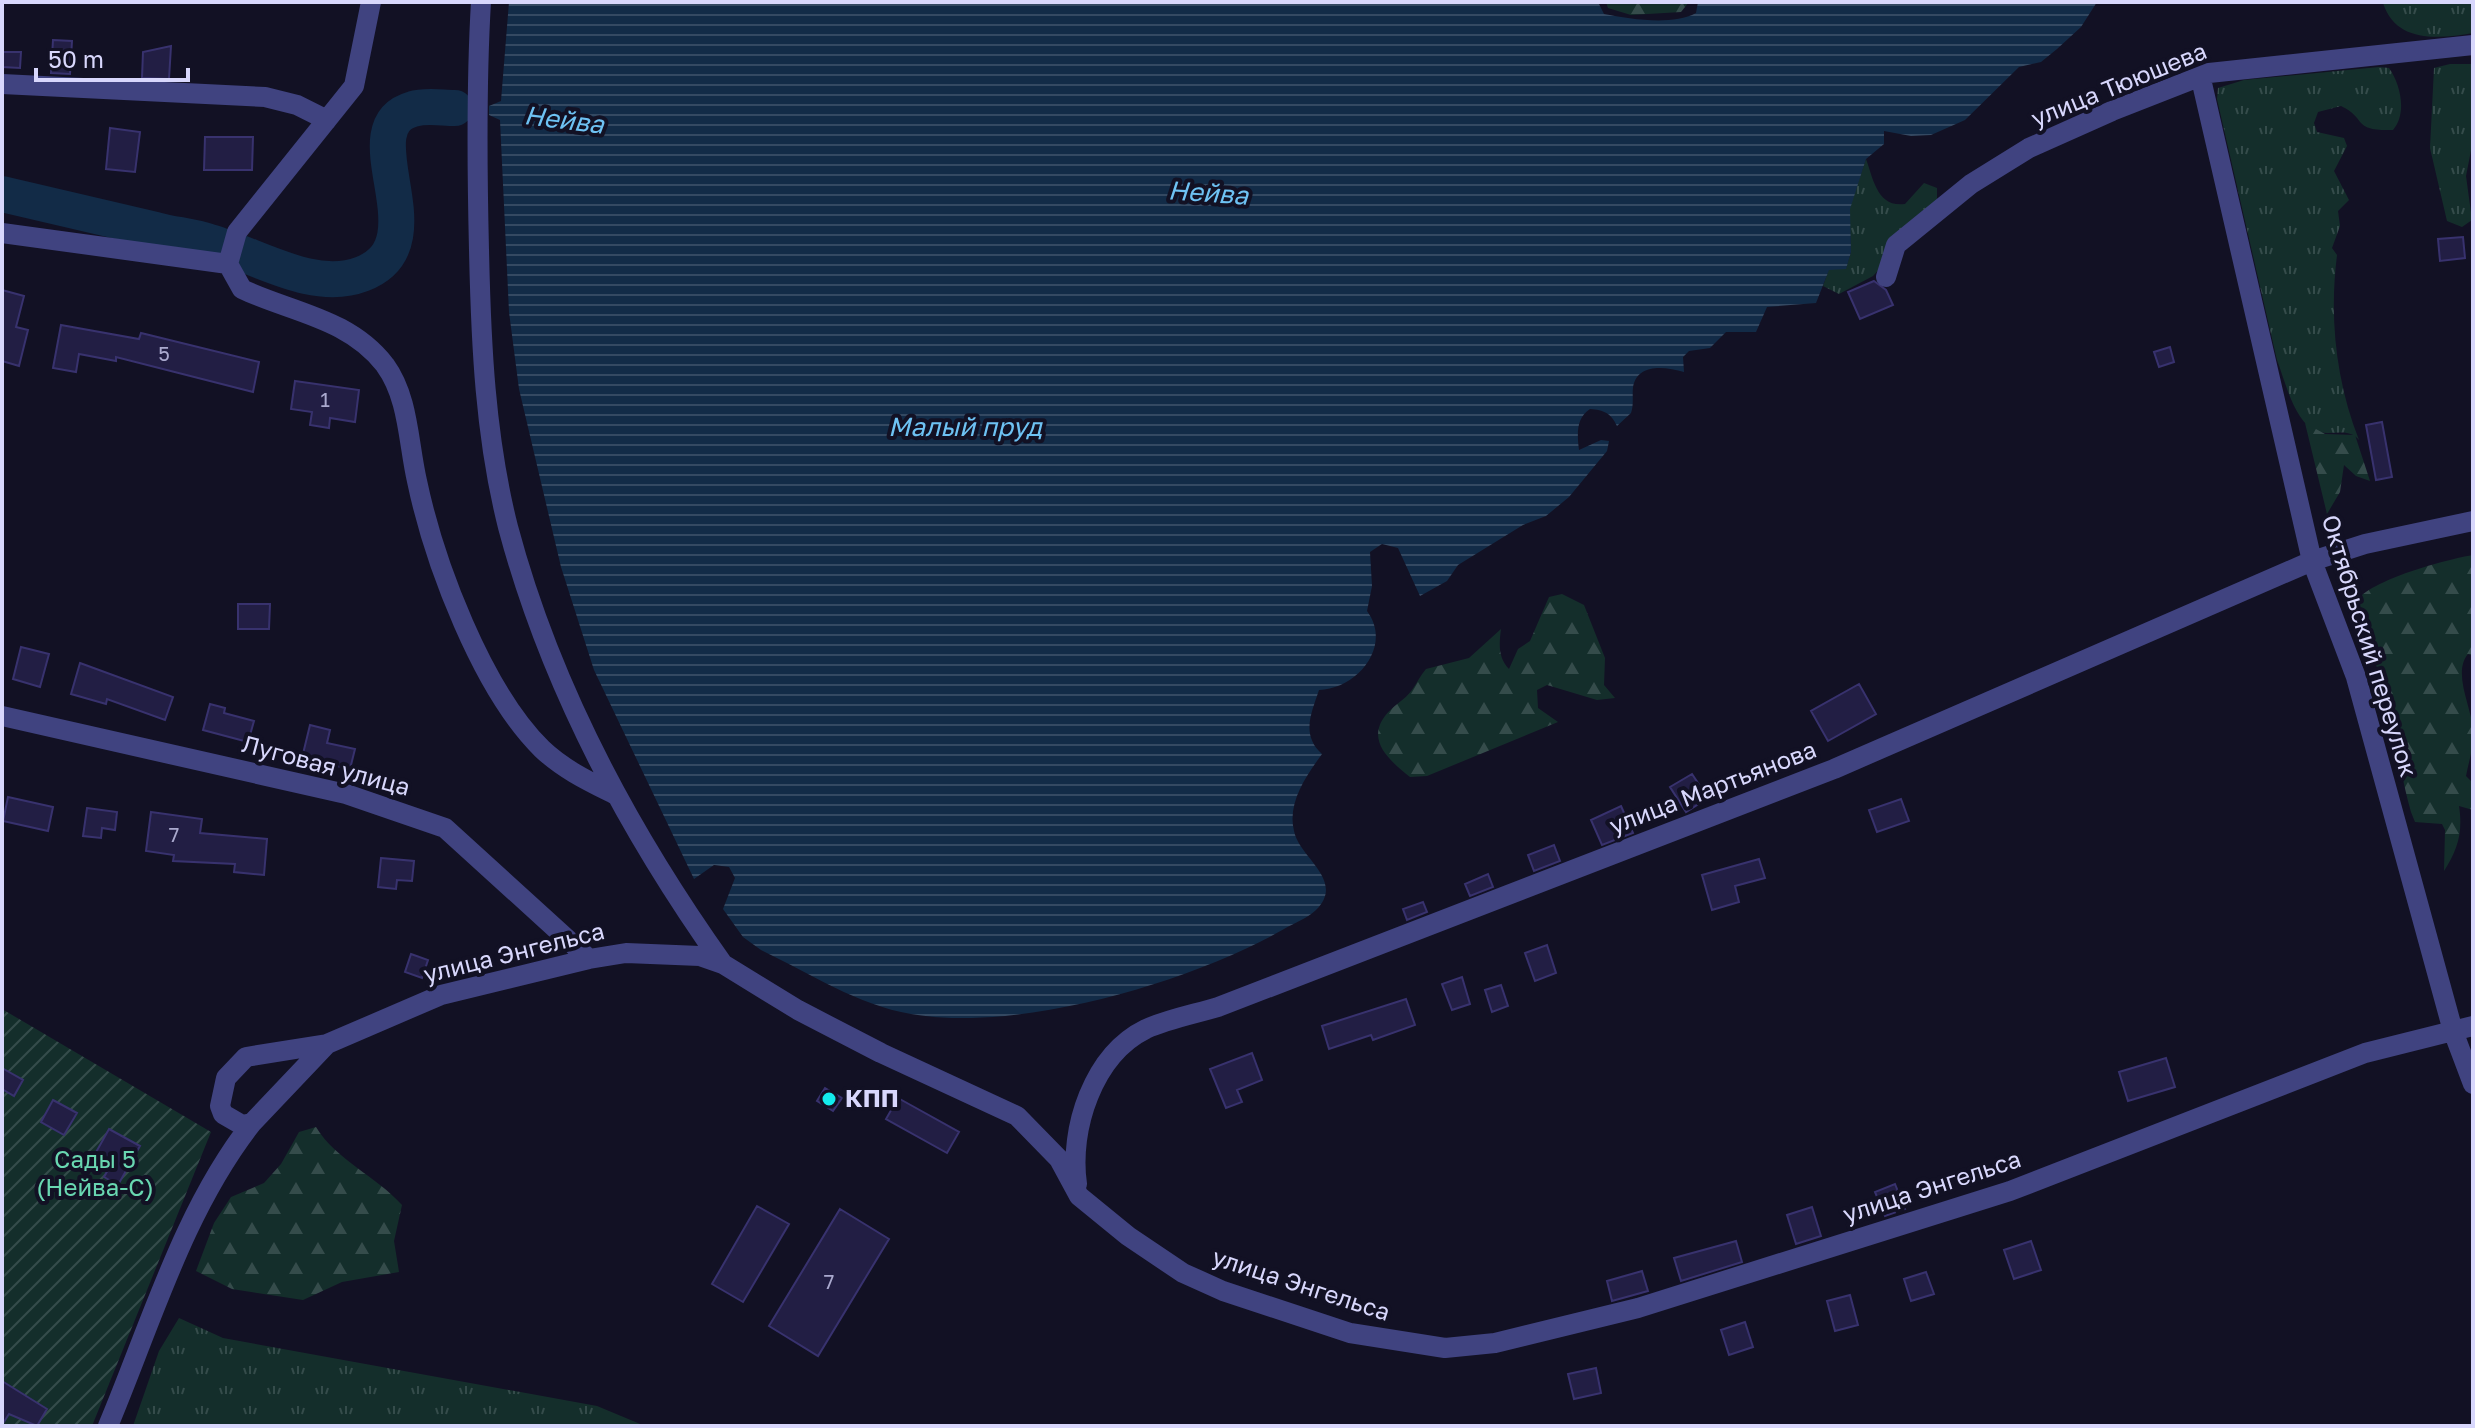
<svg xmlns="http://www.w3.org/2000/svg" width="2475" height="1428" font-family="'Golos Text',sans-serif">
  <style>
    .grass { fill: url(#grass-tufts) }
    .forest { fill: url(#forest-firs) }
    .garden { fill: url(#garden-furrows) }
    .water { fill: url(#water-rules) }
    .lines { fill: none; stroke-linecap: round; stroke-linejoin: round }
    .river { stroke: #122b47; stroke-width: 36 }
    .building { fill: #221e44; stroke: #38326e; stroke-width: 2 }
    .minor { stroke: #404380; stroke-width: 20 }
    .poi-dot { fill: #13ebec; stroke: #121124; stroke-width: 3 }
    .labels { text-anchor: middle; stroke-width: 8; stroke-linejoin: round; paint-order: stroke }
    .number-label { font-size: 20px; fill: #aaa9ce }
    .street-label { font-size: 24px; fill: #d8d7fc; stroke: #121124 }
    .poi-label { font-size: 24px; font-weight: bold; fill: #d8d7fc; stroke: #121124; text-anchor: start }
    .park-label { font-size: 24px; fill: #69d7b1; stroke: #121124 }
    .water-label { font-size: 26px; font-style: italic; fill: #6ec2f3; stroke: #121124 }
  </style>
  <defs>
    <pattern id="grass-tufts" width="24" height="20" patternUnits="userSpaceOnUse" patternTransform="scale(2)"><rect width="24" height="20" fill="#142e2b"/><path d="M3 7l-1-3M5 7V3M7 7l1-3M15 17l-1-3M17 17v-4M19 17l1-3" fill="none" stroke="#354c4b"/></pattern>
    <pattern id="forest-firs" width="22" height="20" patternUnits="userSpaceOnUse" patternTransform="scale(2)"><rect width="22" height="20" fill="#142e2b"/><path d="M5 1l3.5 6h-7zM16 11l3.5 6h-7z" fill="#354c4b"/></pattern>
    <pattern id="garden-furrows" width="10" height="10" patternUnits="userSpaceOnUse" patternTransform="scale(2)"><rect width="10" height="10" fill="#142e2b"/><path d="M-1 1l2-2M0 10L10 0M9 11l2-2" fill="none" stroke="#354c4b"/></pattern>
    <pattern id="water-rules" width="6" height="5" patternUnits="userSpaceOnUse" patternTransform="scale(2)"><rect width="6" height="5" fill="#122b47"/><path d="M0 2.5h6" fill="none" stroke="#344962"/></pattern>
  </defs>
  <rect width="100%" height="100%" fill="#121124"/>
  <path class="grass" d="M2473,2V33C2438,39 2396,43 2383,3Z
    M2450,64H2473V140L2466,176L2472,220L2462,227L2447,221L2430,148L2434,68Z
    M2379,67L2389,68C2401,85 2407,114 2393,130C2351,131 2368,119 2341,106L2318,112L2314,123L2317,132L2344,138L2347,146L2334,171L2349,200L2338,211L2340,226L2332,248L2337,255C2329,318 2336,381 2359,440C2347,425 2327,439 2312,429C2293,416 2285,381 2277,360L2217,99L2218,88L2244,80Z
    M1866,159C1873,178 1877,208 1905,204L1924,183L1937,188V205L1873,276L1839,294L1823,286L1829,269L1846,268L1851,252L1849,209Z
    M179,1318L223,1338L597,1406L645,1426H133L159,1351Z"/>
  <path class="forest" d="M1606,2H1689L1681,12L1631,15L1608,8Z
    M2305,423L2325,434L2355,435L2370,481L2356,476L2344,465L2340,492L2327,514Z
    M2473,555V656L2468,654C2452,673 2472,708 2473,730C2474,747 2469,760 2466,776L2473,783V810L2459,806C2463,832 2458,849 2444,871L2445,830L2442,824L2415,822L2411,812C2396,759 2392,702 2371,652C2365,636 2346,619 2356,602C2369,580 2448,559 2473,555Z
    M1562,594L1584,605L1605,658L1604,685L1615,698L1597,700L1547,685L1537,690L1538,708L1558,722L1427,776L1410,777C1390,761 1366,741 1385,716C1392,706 1405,700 1412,690C1417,683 1420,676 1426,669L1469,658L1501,629C1499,644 1498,658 1509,669L1518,649L1530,641L1549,597Z
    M316,1127C336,1160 376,1176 402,1205L394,1241L399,1272L342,1282L303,1300L232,1289L196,1271L214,1223L231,1197L264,1183L281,1164L299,1132Z"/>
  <path class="garden" d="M2,1009L211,1132L92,1426H2Z"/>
  <path class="water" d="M509,2H1598L1604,14C1630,19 1672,26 1696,13L1698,2H2097L2081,27L2057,49L2041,62L2019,67L1965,120L1931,135L1911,136L1884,131V144L1866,159L1850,209L1851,252L1846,269L1829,270L1816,303L1767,307L1756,332H1726L1710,348L1689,351L1683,357L1684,372C1666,367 1638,362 1633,387C1632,396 1634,404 1631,413L1617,426C1611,413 1604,410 1590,409C1576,418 1577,434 1579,450L1601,440L1609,441L1607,451L1569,497L1546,516L1523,525L1458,565L1447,581L1420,596L1398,548L1382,544L1370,552L1372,586L1367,611C1393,646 1357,689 1319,690C1311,714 1301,735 1322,754C1306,776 1287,803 1294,831C1299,858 1346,880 1316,910C1308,918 1294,923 1284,929C1192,982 1017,1033 911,1014C858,1005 809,973 761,950L743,937L723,909L735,878L729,867L714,865L694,879L594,670L561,567L519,389L509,312L500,120L489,115V106L501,101Z"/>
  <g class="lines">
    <path class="river" d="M2,194C53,206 105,218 156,230C174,235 192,236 210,242C256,255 313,293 362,274C443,243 346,128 413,109C426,105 442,108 455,108"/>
  </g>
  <path class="building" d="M53,40L72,41L70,74L51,73Z
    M171,46L169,79L142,78L143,52Z
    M2,52H21L20,68L2,67Z
    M110,128L140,132L135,172L106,169Z
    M205,137H253L252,170H204Z
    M2463,237L2465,258L2440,261L2438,239Z
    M1874,281L1886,290L1893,305L1860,319L1848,292Z
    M2,290L24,296L16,327L28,330L19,366L2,361Z
    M61,325L139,339L141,333L259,362L253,392L116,357V361L79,354L76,372L53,368Z
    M2170,347L2174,362L2159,367L2154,352Z
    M295,381L359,390L355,422L330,418L329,428L310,425L312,412L291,409Z
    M2382,422L2392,477L2376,480L2366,425Z
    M238,604H270L269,629H238Z
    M21,647L49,654L40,687L13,679Z
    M80,663L173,697L165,720L107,699L106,704L71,694Z
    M1859,684L1876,714L1828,741L1811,711Z
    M210,704L225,708L224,713L254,721L248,742L203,730Z
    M310,725L330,730L327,743L355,749L350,769L302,758Z
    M1692,774L1708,798L1686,812L1670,787Z
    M8,797L53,807L48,831L3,821Z
    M1901,799L1909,821L1877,832L1869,810Z
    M1621,806L1633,833L1602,845L1591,820Z
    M87,808L117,812L115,830L102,828L101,838L83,836Z
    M151,812L202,819L200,833L267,839L264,875L234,872L235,864L173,861L174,855L146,851Z
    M1554,845L1560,861L1534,871L1528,855Z
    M381,858L414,861L412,881L397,880L396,889L378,887Z
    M1759,859L1765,878L1735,886L1739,902L1712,910L1702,875Z
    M1488,874L1493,887L1470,896L1465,884Z
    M1423,902L1427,912L1407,920L1403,909Z
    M1547,945L1556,973L1535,981L1525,953Z
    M411,954L428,960L422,978L405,972Z
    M1462,977L1470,1004L1452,1010L1442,984Z
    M1501,985L1508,1006L1492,1012L1485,990Z
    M1406,999L1415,1025L1373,1040L1371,1035L1329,1049L1322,1026Z
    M1252,1053L1262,1080L1237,1090L1242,1102L1226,1108L1210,1069Z
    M2166,1058L2175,1087L2128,1101L2119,1072Z
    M2,1068L23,1080L14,1096L2,1089Z
    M825,1088L842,1098L833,1111L817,1101Z
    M898,1098L959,1132L947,1153L886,1119Z
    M53,1100L77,1113L64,1135L41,1122Z
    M109,1129L140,1146L118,1185L104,1177L112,1163L95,1154Z
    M1895,1184L1905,1209L1885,1216L1875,1192Z
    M757,1206L789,1224L743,1302L712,1284Z
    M1812,1207L1821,1236L1796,1244L1787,1215Z
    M840,1209L889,1239L818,1356L769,1326Z
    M1736,1241L1742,1262L1681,1281L1674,1258Z
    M2031,1241L2041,1270L2014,1279L2004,1250Z
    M1642,1271L1648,1291L1612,1301L1607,1281Z
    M1926,1272L1934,1294L1911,1301L1904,1279Z
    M1850,1295L1858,1325L1835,1331L1827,1301Z
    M1745,1322L1753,1347L1729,1355L1721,1330Z
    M1596,1368L1601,1393L1574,1399L1568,1374Z
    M2,1381L47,1409L37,1426L9,1414L2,1425Z"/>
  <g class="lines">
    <path class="minor" d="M371,2L354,86L237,232L228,264L242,289C290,312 349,318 385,365C409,398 408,442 417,481C434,562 482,690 542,749C563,769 588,781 614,794
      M481,2C476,85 477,167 479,250C481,343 485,436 508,527C550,685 629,832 723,964
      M2201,79L2312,561L2356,677L2453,1031L2473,1084
      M2,84L265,97L297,105L327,120
      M2,233L228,264
      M1886,277L1896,245L1971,184L2029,148L2112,111L2209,73L2473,45
      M2,716L346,794L445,828L589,959
      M327,1044L252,1123L242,1125L223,1114L220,1106L226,1078L246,1057L327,1044L441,995L589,959L626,953L700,956L723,964L798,1010L881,1053L1017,1116L1059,1159L1079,1196L1128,1236L1183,1273L1223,1291L1350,1333L1445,1348L1495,1343L1638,1308L2010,1191L2365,1053L2473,1026
      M1077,1184C1069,1129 1093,1055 1146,1029C1168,1019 1195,1014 1218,1007L1834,769L2312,561L2365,544L2473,521
      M108,1426C151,1324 183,1211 252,1123"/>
  </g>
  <circle class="poi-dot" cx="829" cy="1099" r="8"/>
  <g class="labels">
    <g class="number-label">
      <text x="164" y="361">5</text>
      <text x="325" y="407">1</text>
      <text x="174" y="842">7</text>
      <text x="829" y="1289">7</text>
    </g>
    <g class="street-label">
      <text transform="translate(2119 85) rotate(-22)" y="8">улица Тююшева</text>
      <text transform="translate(2369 646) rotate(73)" y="8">Октябрьский переулок</text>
      <text transform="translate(326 766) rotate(15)" y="8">Луговая улица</text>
      <text transform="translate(1713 788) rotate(-21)" y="8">улица Мартьянова</text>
      <text transform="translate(514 953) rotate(-14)" y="8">улица Энгельса</text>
      <text transform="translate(1932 1187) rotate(-18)" y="8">улица Энгельса</text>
      <text transform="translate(1301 1285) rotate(18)" y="8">улица Энгельса</text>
    </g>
    <g class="poi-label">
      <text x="845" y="1107">КПП</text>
    </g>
    <g class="park-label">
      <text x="95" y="1168">Сады 5<tspan x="95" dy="28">(Нейва-С)</tspan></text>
    </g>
    <g class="water-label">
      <text transform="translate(564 120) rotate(7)" y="9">Нейва</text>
      <text transform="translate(1208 193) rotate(4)" y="9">Нейва</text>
      <text x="965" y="436">Малый пруд</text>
    </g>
  </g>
  <rect width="2475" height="1428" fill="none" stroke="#d8d7fc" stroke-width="8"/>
  <path d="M36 68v12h152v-12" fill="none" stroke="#d8d7fc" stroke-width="4"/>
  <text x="48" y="68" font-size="24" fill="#d8d7fc" stroke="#121124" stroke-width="6" paint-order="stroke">50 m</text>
</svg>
